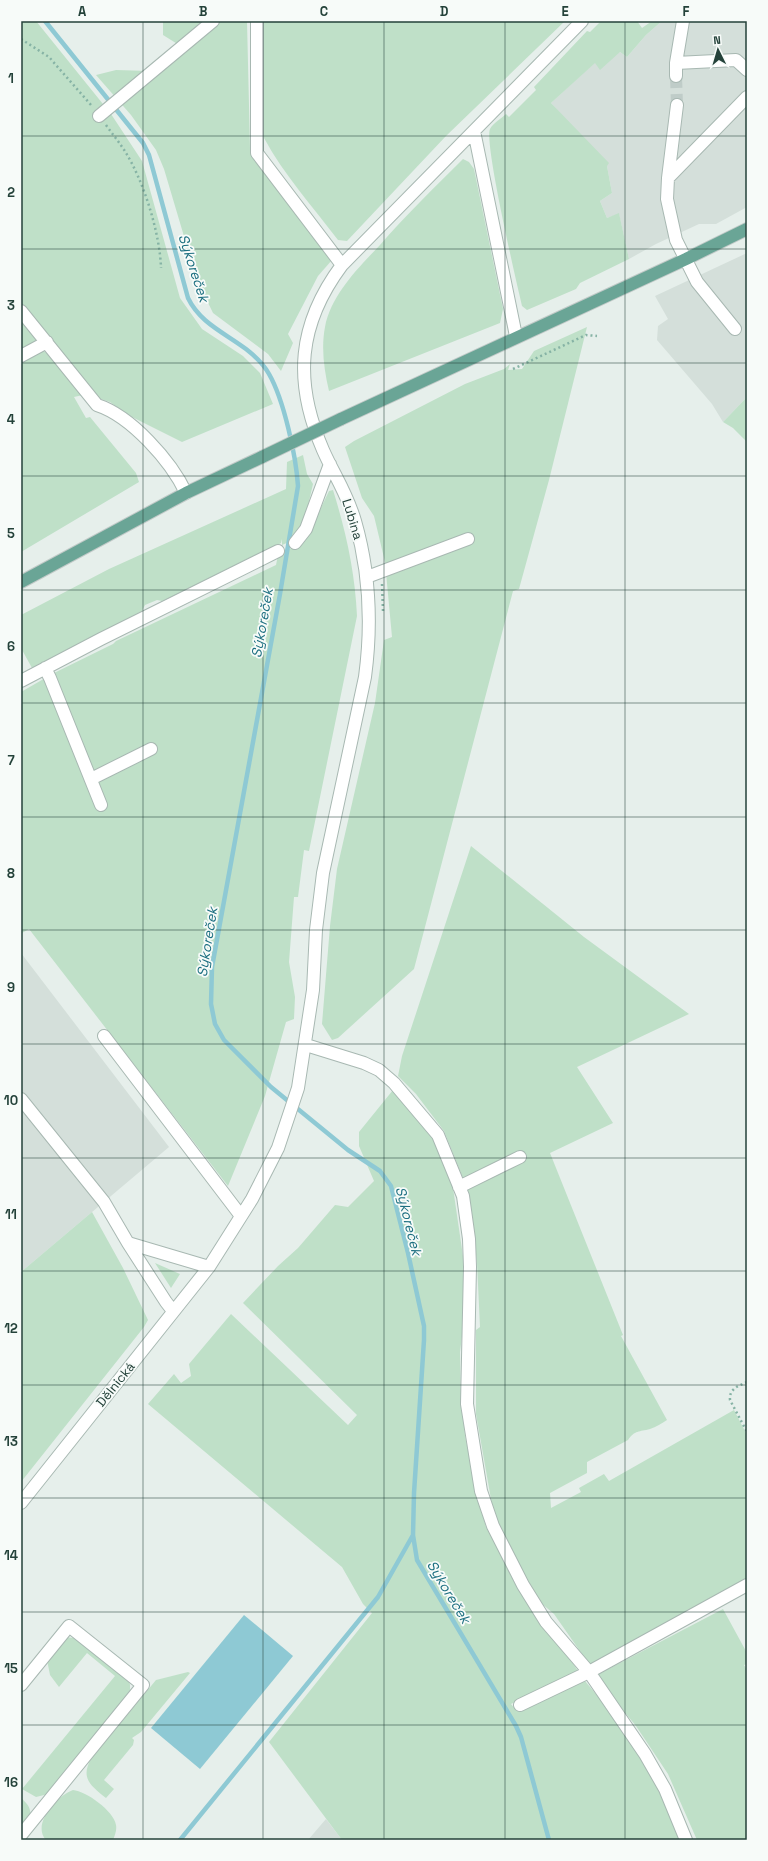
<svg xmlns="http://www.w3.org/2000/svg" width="768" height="1861" font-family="'Space Grotesk',sans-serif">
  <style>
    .built { fill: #d4dfda }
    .green { fill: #bfe0c8 }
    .water { fill: #8ec9d4 }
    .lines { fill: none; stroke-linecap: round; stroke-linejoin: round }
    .stream { stroke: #8ec9d4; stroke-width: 4.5 }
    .minor-tunnel { stroke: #bfccc8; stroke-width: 12; stroke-dasharray: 12 6; stroke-linecap: butt }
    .minor-casing { stroke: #a8b8b2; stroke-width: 14 }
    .major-casing { stroke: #c2cac8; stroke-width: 14 }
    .path { stroke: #86b3a5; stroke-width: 2.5; stroke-dasharray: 2 3; stroke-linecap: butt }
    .minor { stroke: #fff; stroke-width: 12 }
    .major { stroke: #6aa596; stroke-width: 12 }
    .major-bridge-casing { stroke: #c2cac8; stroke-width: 14; stroke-linecap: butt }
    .major-bridge { stroke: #6aa596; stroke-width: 12 }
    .grid { fill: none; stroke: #24423a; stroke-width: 1; stroke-opacity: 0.55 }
    .labels { text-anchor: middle; stroke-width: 3.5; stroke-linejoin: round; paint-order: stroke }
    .street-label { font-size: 13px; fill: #24423a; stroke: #f7fbf9 }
    .water-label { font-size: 14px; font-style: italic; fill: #1c6f80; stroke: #f7fbf9 }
    .neatline { fill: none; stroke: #24423a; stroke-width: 1.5 }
    .grid-label { font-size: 13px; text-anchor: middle; font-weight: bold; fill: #24423a }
  </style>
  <rect width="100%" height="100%" fill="#e6efeb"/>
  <path class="built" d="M662,21H747V207L716,224H699L656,244L629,259L619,214L607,218L600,201L612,193L607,166L551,103L595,62L620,52L627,57L646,35Z
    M747,253V397L723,422L712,404L657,340L658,326L668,319L655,296Z
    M21,953L169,1147L21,1272Z
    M326,1819L342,1840H308Z"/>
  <path class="green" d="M21,21H36L111,114L142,161L180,298L202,329L243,356L260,373L273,404L182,442L128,415L110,402L95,397L21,306Z
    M163,21H247L250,148L332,260L318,276L288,334L293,343L281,371L268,354L213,313L197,280L164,169L156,150L131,115L96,75L116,70L150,71L179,45L163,35Z
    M264,21H565L446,136L347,241L338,240C313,207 284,175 264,138Z
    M601,21H637L642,28L652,21H662L646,35L627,57L620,52L600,70L595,63L551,103L609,163L607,166L612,193L600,201L607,218L619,213L629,259L580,283L576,289L527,310L522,306L519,293C514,271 484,141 490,129C493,123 502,118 506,114L509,117L536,90L534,87L587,31L590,32Z
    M463,159L469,162L474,169L503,309L500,323L329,391C324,370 321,348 325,327C331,295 358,268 380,245C406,215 435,187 463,159Z
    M21,317L40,340L21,350Z
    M587,327L549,480L519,589L513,591L414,969L338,1038L332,1040L322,1024L330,926L337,869L375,703L384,640L392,637L385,562L374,516L362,498L345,447L354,441L465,384L504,369L510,364L508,370L522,369L534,351Z
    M41,350L49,354L83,395L74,397L86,418L90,417L136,473L139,482L21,552V361Z
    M747,397V442L733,428L723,422Z
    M303,455L307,474L313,484L304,523L294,540L282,545V539L281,543C243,565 202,583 162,601L157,600L145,605L142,611L32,668L21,648V615L109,569L286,489L287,462Z
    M333,490C346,532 355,572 357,616L309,851L304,850L298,897H294L289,962L295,997L294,1019L286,1022L265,1096L228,1186L29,929L22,933L21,931V692L54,673L113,644L116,641L276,565L278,555L305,541L329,491Z
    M471,846L584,937L689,1014L577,1067L613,1123L550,1153L623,1335L621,1336L667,1420C662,1423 656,1427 650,1429C639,1432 635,1430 628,1440L587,1462V1473L550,1493L551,1508L581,1492L579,1488L604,1474L609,1481L734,1410L747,1435V1579L702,1604L687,1610L686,1613L595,1663L589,1664L554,1614L541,1603L495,1522L476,1414V1330L480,1327L477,1263L469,1193L444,1131L416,1094L398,1076L402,1056Z
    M393,1090L434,1134L452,1181L465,1270L463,1283L464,1320L460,1352L461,1408L463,1410L465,1436L478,1498L486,1527L505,1562L578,1671L511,1704L517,1711L585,1681L627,1731L686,1840H342L269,1742L372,1613L363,1604L342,1567L148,1404L174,1374L181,1383L191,1376L189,1364L231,1314L348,1425L357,1415L243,1303L278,1266L298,1248L335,1205L348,1207L374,1181L359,1146V1132Z
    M92,1212L123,1268L148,1320L144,1327L21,1482V1272Z
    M155,1263L180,1274L171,1288Z
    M723,1609L747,1653V1664L744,1665L747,1670V1840H697L668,1774L636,1726L595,1676Z
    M66,1637L80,1639L128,1677L130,1685V1693L48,1794L36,1797L22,1789L115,1676L87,1653L59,1687L50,1675L47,1660Z
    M188,1672L190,1673L141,1732L132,1738L134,1740L133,1745L104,1780L114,1789L106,1798C91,1786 80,1778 91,1759L156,1680Z
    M73,1790C86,1791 114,1811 116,1825C117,1830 115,1835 113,1840H46C31,1824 58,1795 73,1790Z
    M21,1798C28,1804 32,1809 30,1819L21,1826Z"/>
  <path class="water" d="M244,1615L293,1656L200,1769L151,1728Z"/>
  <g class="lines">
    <path class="stream" d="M45,21L143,143L149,155L188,298C200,323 225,333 246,349C255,356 264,365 269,374C284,400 296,456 298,486L280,594L212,967L211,1004L215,1024L224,1040L271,1087L348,1150L380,1171L391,1186L408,1253L424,1326V1340L414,1493L413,1535L417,1560L516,1726L521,1737L549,1840
      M180,1840L378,1597L413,1535"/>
    <path class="minor-tunnel" d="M676,76L677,105"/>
    <g class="minor-casing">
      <path id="minor" d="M257,21V153L342,265
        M676,63L683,21
        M676,76V63L736,60L747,70
        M99,116L213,21
        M474,131L516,336
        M668,178L677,105
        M21,311L97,405C131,416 171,461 186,493
        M735,329L697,282L676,240L667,199L668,178L747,97
        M21,356L47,342
        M295,543L306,529L330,464
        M367,577L468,539
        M45,668L50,678L101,805
        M21,681L101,639L278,551
        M91,779L151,749
        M104,1036L241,1216
        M306,1045L364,1063L379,1070L394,1083L438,1135L463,1196L469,1239L470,1267L467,1404L481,1491L493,1526L523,1585L546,1622L589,1672L645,1754L665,1789L686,1840
        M21,1099L104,1202L128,1243L166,1302L173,1311
        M459,1187L520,1157
        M128,1243L209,1267
        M21,1503L209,1267L252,1199L278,1148L298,1088L313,990L316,930L323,873L365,677C372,625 370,573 355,521C347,493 334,475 323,450C293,381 298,324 342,265L582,21
        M21,1685L69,1626L143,1685L21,1835
        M520,1705L589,1672L747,1585"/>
    </g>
    <g class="major-casing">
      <path id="major" d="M341,419L686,259L747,229
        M21,582L186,493L262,457"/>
    </g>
    <path class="path" d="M21,39L49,57L91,105
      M106,125C113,135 120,143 126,153C144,182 160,234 161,268
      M513,369L586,335L597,336
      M382,584L383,611
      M747,1382C738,1386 729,1389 730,1400L747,1432"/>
    <use href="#minor" class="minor"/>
    <use href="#major" class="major"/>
    <g class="major-bridge-casing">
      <path id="major-bridge" d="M262,457L341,419"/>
    </g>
    <use href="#major-bridge" class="major-bridge"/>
  </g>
  <path class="grid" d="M143,21V1840M263,21V1840M384,21V1840M505,21V1840M625,21V1840M21,136H747M21,249H747M21,363H747M21,476H747M21,590H747M21,703H747M21,817H747M21,930H747M21,1044H747M21,1158H747M21,1271H747M21,1385H747M21,1498H747M21,1612H747M21,1725H747"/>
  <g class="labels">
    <g class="street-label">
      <text transform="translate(353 519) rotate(73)" y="5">Lubina</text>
      <text transform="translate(115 1384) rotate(-51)" y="5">Dělnická</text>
    </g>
    <g class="water-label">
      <text transform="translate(194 268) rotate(72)" y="5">Sýkoreček</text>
      <text transform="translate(262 623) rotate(-80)" y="5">Sýkoreček</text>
      <text transform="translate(207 942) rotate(-81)" y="5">Sýkoreček</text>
      <text transform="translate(409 1221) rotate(76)" y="5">Sýkoreček</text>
      <text transform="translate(449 1592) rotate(59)" y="5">Sýkoreček</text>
    </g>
  </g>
  <rect width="768" height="1861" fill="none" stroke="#f7fbf9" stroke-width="44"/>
  <g transform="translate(718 50) rotate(355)" stroke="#f7fbf9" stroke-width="3" paint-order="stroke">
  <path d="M0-3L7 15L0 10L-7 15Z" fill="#24423a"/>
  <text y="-6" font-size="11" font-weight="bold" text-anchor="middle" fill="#24423a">N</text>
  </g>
  <rect x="22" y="22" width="724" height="1817" class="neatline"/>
  <g class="grid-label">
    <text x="82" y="16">A</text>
    <text x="203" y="16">B</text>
    <text x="324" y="16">C</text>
    <text x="444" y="16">D</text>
    <text x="565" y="16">E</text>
    <text x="686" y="16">F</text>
    <text x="11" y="83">1</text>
    <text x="11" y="197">2</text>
    <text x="11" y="310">3</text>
    <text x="11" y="424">4</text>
    <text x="11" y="538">5</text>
    <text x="11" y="651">6</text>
    <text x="11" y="765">7</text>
    <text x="11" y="878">8</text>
    <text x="11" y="992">9</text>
    <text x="11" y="1105">10</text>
    <text x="11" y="1219">11</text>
    <text x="11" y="1333">12</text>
    <text x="11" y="1446">13</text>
    <text x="11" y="1560">14</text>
    <text x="11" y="1673">15</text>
    <text x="11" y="1787">16</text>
  </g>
</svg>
